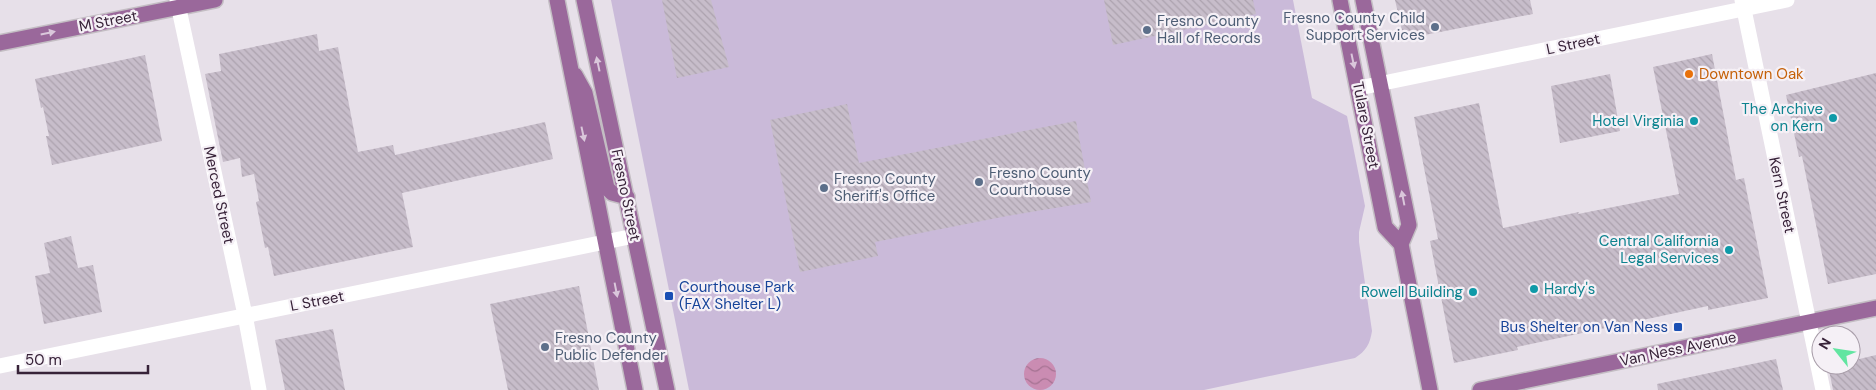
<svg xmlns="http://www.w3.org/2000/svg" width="1876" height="390" font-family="'DM Sans',sans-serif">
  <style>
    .green { fill: #cabad9 }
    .water { fill: url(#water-waves) }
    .building { fill: url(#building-back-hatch) }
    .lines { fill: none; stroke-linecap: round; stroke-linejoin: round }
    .major-casing { stroke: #c3bdc3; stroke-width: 18 }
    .minor { stroke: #fff; stroke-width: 15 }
    .major { stroke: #9a689b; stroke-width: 15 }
    .oneway { fill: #dac7db }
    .service-dot { fill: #5c6f8a; stroke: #f5f0f6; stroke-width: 2 }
    .food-dot { fill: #e8710a; stroke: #f5f0f6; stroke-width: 2 }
    .culture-dot { fill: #0f9aa8; stroke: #f5f0f6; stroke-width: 2 }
    .transit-dot { fill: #1a4fb4; stroke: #f5f0f6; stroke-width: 2 }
    .labels { text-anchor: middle; stroke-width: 4.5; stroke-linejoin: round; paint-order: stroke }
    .service-label { font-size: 15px; fill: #4e5e75; stroke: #f5f0f6; text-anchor: start }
    .street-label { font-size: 15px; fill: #372238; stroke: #f5f0f6 }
    .food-label { font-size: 15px; fill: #c56008; stroke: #f5f0f6; text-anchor: start }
    .culture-label { font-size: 15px; fill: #0d838f; stroke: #f5f0f6; text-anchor: end }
    .transit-label { font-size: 15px; fill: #164399; stroke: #f5f0f6; text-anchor: start }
  </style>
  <defs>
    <pattern id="water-waves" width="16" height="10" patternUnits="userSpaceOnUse" patternTransform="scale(1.25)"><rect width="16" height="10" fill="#ca8cb2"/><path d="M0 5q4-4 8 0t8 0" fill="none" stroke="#a57292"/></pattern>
    <pattern id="building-back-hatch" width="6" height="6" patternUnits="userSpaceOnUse" patternTransform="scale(1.25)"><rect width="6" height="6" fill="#c7bdca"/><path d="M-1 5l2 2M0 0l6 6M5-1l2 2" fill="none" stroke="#aca2ae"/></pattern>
  </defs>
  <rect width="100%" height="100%" fill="#e7e0e9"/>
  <path class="green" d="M611,0H1293L1312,98L1347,116L1365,206L1359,232V242L1372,331C1370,344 1366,351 1355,358L1204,390H689Z"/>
  <path class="water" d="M1024 374a16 16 0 1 1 32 0a16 16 0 1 1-32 0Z"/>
  <path class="building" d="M662,0H711L729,67L677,78Z
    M1104,0H1253L1256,14L1113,45Z
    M1395,0H1530L1533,14L1404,39Z
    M317,34L319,51L338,47L358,152L393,145L395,155L545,122L553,159L402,193L413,247L274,276L268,247L265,248L256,202L259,201L254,174L242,177L240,158L223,162L205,74L221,71L219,54Z
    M1712,54L1736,180L1744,178L1768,298L1708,310V306L1517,347L1518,350L1454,363L1430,241L1438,239L1414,117L1479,103L1503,228L1579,212L1578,214L1679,194L1653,67Z
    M145,55L162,141L52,165L46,136H49L43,107L41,108L35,79Z
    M1876,73V274L1828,284L1802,156L1799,157L1786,95Z
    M1610,74L1620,131L1560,143L1551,86Z
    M847,104L859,163L1076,121L1091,202L1007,216L875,242L878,256L800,272L770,120Z
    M71,236L78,268L93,265L102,312L44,324L35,276L50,273L44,243Z
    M579,286L599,390H508L490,304Z
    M333,329L345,390H285L275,340Z
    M1876,355V390H1833L1828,365H1851V361Z
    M1776,359L1783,390H1658L1657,384Z"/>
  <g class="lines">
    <g class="major-casing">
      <path id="major" d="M557,0L635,390
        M584,0L667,390
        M1340,0L1385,227L1401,244L1430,390
        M1363,0L1409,225L1401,244
        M0,43L215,0
        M575,75L585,93L607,188L612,193L627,197
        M1480,390L1876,308"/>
    </g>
    <path class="minor" d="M177,0L245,315L259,390
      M1742,0L1823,390
      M1359,88L1787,0
      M0,366L634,236"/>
    <use href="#major" class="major"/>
  </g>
  <defs><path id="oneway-solid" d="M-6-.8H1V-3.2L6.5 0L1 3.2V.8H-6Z" transform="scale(1.25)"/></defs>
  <g class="oneway">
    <use href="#oneway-solid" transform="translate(48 33) rotate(-12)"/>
    <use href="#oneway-solid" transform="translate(1353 61) rotate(78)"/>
    <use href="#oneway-solid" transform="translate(598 64) rotate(-102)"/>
    <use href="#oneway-solid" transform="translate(583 134) rotate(78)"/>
    <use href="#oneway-solid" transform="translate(1403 198) rotate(-101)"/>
    <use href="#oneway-solid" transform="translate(616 290) rotate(79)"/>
  </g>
  <g class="service-dot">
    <circle cx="1435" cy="27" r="5"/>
    <circle cx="1147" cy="30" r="5"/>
    <circle cx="979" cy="182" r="5"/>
    <circle cx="824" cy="188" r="5"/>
    <circle cx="545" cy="347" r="5"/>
  </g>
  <circle class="food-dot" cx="1689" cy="74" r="5"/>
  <g class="culture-dot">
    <circle cx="1833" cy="118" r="5"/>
    <circle cx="1694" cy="121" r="5"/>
    <circle cx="1729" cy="250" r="5"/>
    <circle cx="1534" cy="289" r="5"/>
    <circle cx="1473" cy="292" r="5"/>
  </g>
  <g class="transit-dot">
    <rect x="664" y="291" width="10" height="10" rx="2.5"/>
    <rect x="1673" y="322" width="10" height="10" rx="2.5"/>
  </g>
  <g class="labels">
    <g class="service-label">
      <text x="1425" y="23" text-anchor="end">Fresno County Child<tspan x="1425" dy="17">Support Services</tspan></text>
      <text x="1157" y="26">Fresno County<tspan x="1157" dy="17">Hall of Records</tspan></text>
      <text x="989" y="178">Fresno County<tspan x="989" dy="17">Courthouse</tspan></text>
      <text x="834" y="184">Fresno County<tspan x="834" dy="17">Sheriff's Office</tspan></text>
      <text x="555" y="343">Fresno County<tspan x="555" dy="17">Public Defender</tspan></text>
    </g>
    <g class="street-label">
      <text transform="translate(108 21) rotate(-11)" y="5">M Street</text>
      <text transform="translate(1573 44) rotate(-12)" y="5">L Street</text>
      <text transform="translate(1366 125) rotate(79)" y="5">Tulare Street</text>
      <text transform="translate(219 195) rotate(78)" y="5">Merced Street</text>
      <text transform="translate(626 195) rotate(78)" y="5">Fresno Street</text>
      <text transform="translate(1782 195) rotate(78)" y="5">Kern Street</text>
      <text transform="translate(317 301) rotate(-11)" y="5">L Street</text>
      <text transform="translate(1678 349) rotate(-12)" y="5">Van Ness Avenue</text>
    </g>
    <g class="food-label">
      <text x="1699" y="79">Downtown Oak</text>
    </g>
    <g class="culture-label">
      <text x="1823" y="114">The Archive<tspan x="1823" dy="17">on Kern</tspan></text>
      <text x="1684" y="126">Hotel Virginia</text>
      <text x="1719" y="246">Central California<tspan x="1719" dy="17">Legal Services</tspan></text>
      <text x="1544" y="294" text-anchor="start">Hardy's</text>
      <text x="1463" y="297">Rowell Building</text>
    </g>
    <g class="transit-label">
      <text x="679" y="292">Courthouse Park<tspan x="679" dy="17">(FAX Shelter L)</tspan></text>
      <text x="1668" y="332" text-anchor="end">Bus Shelter on Van Ness</text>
    </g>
  </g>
  <g transform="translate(1836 350) rotate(300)"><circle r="24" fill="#f5f0f6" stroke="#a99eaa"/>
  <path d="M0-4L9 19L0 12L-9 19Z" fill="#62e5a1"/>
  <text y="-8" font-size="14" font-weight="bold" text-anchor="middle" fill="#372238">N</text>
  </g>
  <path d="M18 365v8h130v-8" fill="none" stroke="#372238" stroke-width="2.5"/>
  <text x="25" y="365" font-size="15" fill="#372238" stroke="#f5f0f6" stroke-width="4" paint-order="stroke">50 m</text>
</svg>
